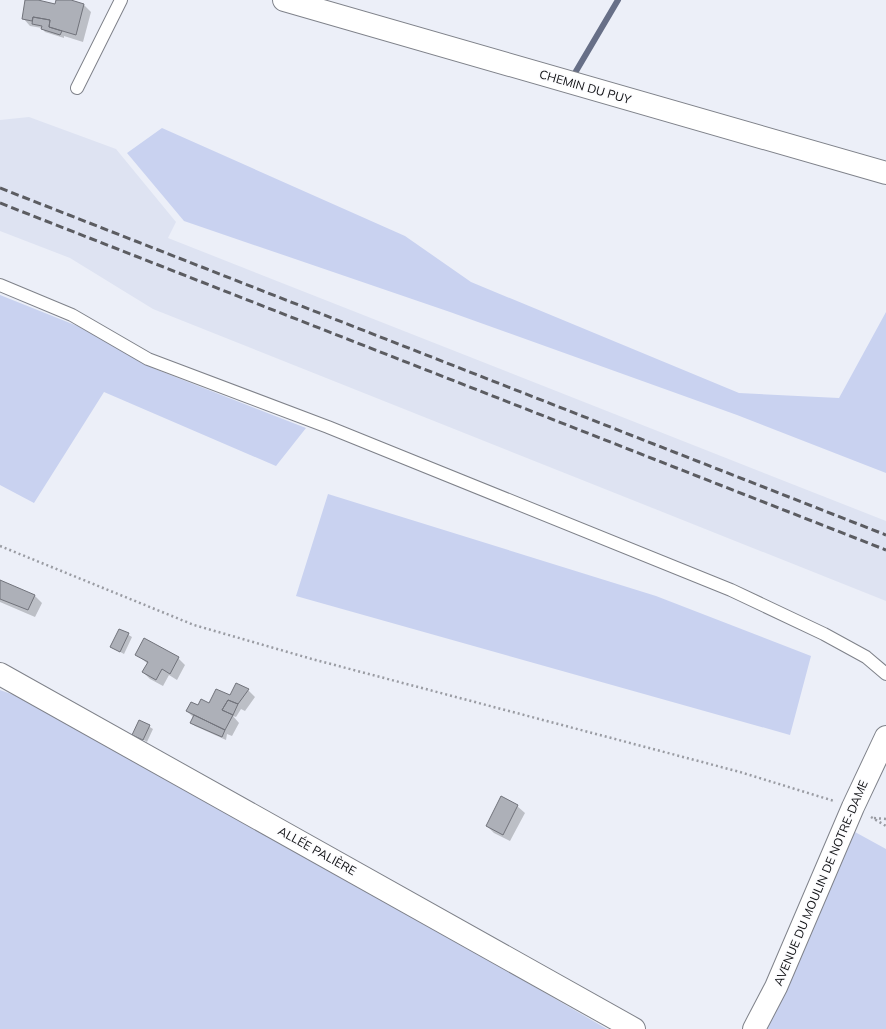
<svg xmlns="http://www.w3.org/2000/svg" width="886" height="1029" font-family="Mulish,sans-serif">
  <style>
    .built { fill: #dee3f2 }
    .green { fill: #c9d2f0 }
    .shadow { fill: #0003 }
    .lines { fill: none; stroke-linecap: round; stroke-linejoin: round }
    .stream { stroke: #676f87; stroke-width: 6 }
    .building { fill: #adb0b8; stroke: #71737b }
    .service-casing { stroke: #7f828a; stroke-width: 14 }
    .minor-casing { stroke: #7f828a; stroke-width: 24 }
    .path { stroke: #9a9ca3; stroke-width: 2.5; stroke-dasharray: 2 3; stroke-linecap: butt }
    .service { stroke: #fff; stroke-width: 12 }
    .minor { stroke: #fff; stroke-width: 22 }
    .rail { stroke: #5b5c61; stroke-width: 3; stroke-dasharray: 8 4; stroke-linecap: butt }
    .labels { text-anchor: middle; stroke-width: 3; stroke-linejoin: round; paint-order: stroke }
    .street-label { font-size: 12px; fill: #0d0e11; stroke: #fcfcfe }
  </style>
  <rect width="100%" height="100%" fill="#eceff8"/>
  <path class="built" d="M29,117L116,149L176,222L168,238L886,521V601L153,309L70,258L0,231V120Z"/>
  <path class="green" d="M162,128L405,236L471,282L739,393L839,398L886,312V473L737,415L450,312L184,221L127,153Z
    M0,295L85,329L155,369L306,428L276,466L104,392L34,503L0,485Z
    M328,494L656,596L811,656L790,735L296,596Z
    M0,690L31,701L249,820L607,1029H0Z
    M855,832L886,849V1029H767Z"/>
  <path class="shadow" d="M26,0L56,6L57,0H68L84,5L91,12L83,42L64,36V38L45,32L42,28L30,26L23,18Z
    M0,581L35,596L42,603L35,617L0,602Z
    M120,630L132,637L124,654L111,647Z
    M136,654L178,658L185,665L177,680L169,675L163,686L150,679L143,672L148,664Z
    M236,684L248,690L255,697L245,711L241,709L236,717L233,716L239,723L232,736L227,734L226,740L195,726L191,723L194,718L187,711L230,697Z
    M140,721L153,729L147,742L134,734Z
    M517,806L525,813L510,841L494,833L487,826Z"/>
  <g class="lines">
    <path class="stream" d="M572,78L618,0"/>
  </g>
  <path class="building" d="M25,0H38L55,4L56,0H71L84,4L76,35L49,27L50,20L33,17L32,21L22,19Z
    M33,17L50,20L49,27L62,31L60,35L41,29L42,26L32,24Z
    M0,580L35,595L28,610L0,599Z
    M119,629L129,633L120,652L110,647Z
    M144,638L179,657L170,674L162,669L156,680L142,672L148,662L135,655Z
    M236,683L249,689L238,704L228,700L222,710L233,715L225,730L186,711L191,702L198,705L201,699L209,703L216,689L230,695Z
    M228,700L238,704L233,715L222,710Z
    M194,715L225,730L222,737L190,723Z
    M139,720L150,725L143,740L132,735Z
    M501,796L518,805L503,835L486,826Z"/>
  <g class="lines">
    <g class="service-casing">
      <path id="service" d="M77,88L121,0
        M0,285L72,315L148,359L328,427L731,590L824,634L866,657L886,674"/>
    </g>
    <g class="minor-casing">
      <path id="minor" d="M284,0L886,173
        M0,674L634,1029
        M754,1029L776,987L853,807L886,737"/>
    </g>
    <path class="path" d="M0,546L194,625L312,659L740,772L834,801
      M871,817L886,826
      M874,818L886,819"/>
    <use href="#service" class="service"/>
    <use href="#minor" class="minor"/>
    <path class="rail" d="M0,188L886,535
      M0,203L886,550"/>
  </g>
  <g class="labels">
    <g class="street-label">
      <text transform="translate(585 87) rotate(16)" y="4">CHEMIN DU PUY</text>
      <text transform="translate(317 851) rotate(29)" y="4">ALLÉE PALIÈRE</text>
      <text transform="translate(821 883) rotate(-67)" y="4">AVENUE DU MOULIN DE NOTRE-DAME</text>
    </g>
  </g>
</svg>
